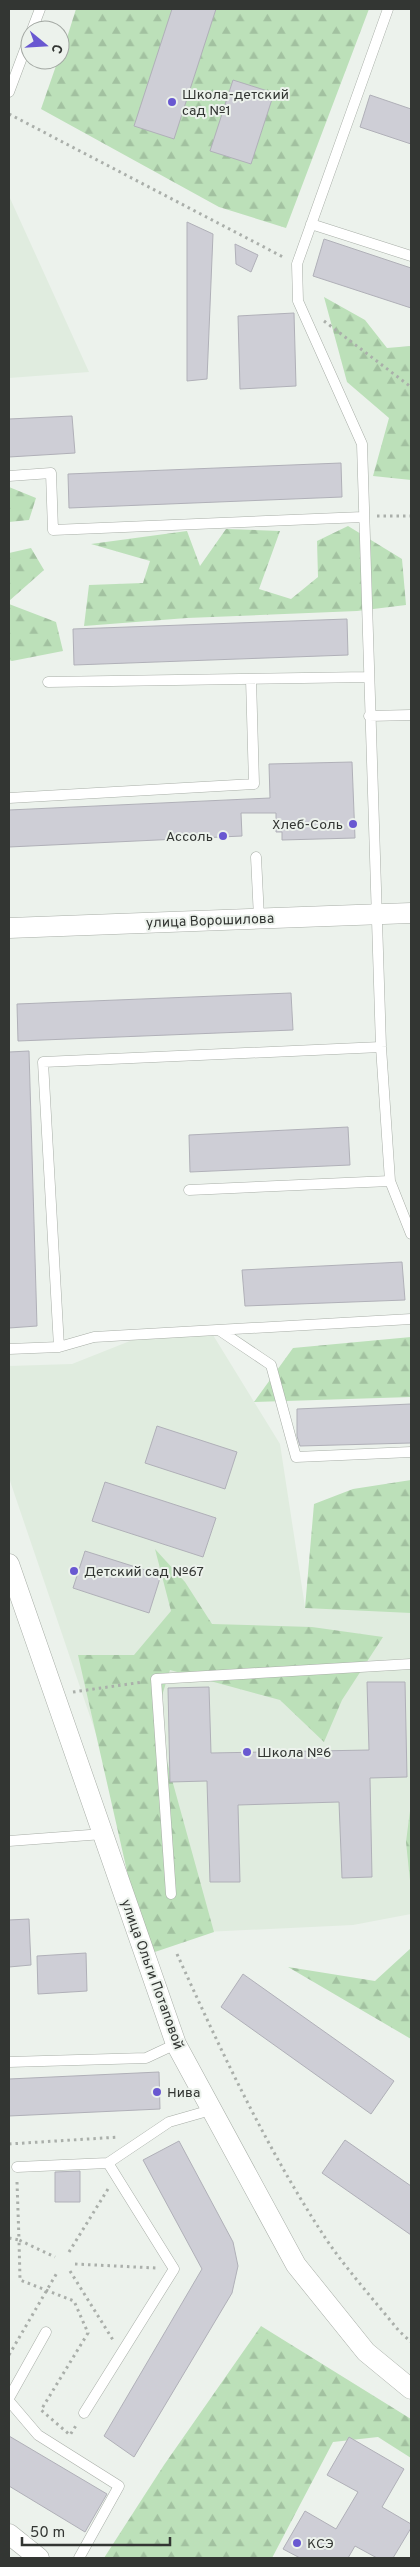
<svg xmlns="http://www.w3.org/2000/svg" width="420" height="2567" font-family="Overpass,sans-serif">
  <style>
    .built { fill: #e0ecdf }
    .forest { fill: url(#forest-firs) }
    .building { fill: #ceced6; stroke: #b0b0b8 }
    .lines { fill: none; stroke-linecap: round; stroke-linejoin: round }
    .lane-casing { stroke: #a8aea7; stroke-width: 11 }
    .street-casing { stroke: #a8aea7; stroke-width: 21 }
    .path { stroke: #aaafaa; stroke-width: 3; stroke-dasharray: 2.5 4; stroke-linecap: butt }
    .lane { stroke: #fff; stroke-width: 10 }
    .street { stroke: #fff; stroke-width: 20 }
    .poi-dot { fill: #6958d1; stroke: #ecf2ec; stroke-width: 2 }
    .labels { text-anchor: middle; stroke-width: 4; stroke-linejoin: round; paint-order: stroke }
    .poi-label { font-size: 14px; fill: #333633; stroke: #ecf2ec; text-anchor: start }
    .street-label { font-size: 14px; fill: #333633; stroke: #ecf2ec }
  </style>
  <defs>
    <pattern id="forest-firs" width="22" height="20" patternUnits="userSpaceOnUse" patternTransform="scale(1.25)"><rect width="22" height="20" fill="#bce0b9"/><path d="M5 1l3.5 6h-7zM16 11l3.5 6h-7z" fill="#a2c1a0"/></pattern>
  </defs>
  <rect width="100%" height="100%" fill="#ecf2ec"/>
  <path class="built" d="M9,196L89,372L9,378Z
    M213,1335L280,1444L305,1607L411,1600V1914L353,1925L164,1934L9,1478V1366L72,1364L135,1339Z"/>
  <path class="forest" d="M76,9H369L286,228L219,207L41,109L58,60H60Z
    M324,297L365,320L387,348L411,346V480L373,476L389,418L347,382Z
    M9,487L36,498L29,520L9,522Z
    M348,526L402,559L406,605L357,611L187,618L84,626L89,585L143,583L150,561L91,544L187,531L200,566L226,529L280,531L259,589L291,599L318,577L317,541Z
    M31,548L44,570L9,601V553Z
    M9,604L56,622L63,651L12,661L9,660Z
    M411,1337V1397L254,1402L293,1348Z
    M411,1480V1613L305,1608L314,1504L353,1489Z
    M155,1549L185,1582L212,1624L312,1627L383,1637L342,1700L324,1742L280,1700L170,1670L155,1718L214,1932L146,1955L78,1655H134L171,1611Z
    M411,1803V1890L406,1842Z
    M411,1948V2039L288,1967L375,1981Z
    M261,2326L411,2419V2458L378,2437L333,2442L272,2558H104L164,2465Z"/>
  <path class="building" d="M172,9H216L174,139L134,126Z
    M233,80L274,93L251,164L210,151Z
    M370,95L411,109V144L360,127Z
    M187,222L213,234L207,379L187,381Z
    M324,239L411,268V308L313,276Z
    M235,244L258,255L251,272L236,264Z
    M294,313L296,386L240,389L238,316Z
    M72,416L75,453L9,457V419Z
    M341,463L342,497L69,508L68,474Z
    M347,619L348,655L74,665L73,629Z
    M352,762L355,838L282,840V832H276V813H241L242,836L9,847V810L270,798L269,764Z
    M291,993L293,1030L18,1041L17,1004Z
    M29,1051L37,1326L9,1328V1052Z
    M348,1127L350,1165L190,1172L189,1135Z
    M402,1262L405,1300L245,1306L242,1270Z
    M411,1404V1443L300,1446L297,1436V1409Z
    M157,1426L237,1452L225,1489L145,1463Z
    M105,1482L216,1518L203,1557L92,1521Z
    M85,1551L161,1575L149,1613L73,1588Z
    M367,1682H405L407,1777L370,1778L372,1877L342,1878L339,1802L238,1805L240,1882H210L207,1781L170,1782L168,1688L209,1687L211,1753L369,1750Z
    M29,1919L31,1965L9,1967V1920Z
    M86,1953L87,1991L38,1994L37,1956Z
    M243,1974L394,2081L371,2114L221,2007Z
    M159,2072L160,2109L9,2116V2079Z
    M345,2140L411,2186V2235L322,2173Z
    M179,2141L233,2242L238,2266L232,2293L134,2457L104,2436L202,2269L143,2160Z
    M80,2171V2202H55V2172Z
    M9,2436L107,2494L85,2532L9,2486Z
    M349,2437L404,2469L382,2507L411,2524V2528L393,2558H377L355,2546L348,2558H300L283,2549L305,2511L336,2529L358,2492L327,2475Z"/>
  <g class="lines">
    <g class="lane-casing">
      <path id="lane" d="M388,9L297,264L298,301L362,444L381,1047L390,1181L411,1234
        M32,30L40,9
        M9,92L30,36
        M311,224L411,256
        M9,476L51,473L53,530L363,517
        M48,682L368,677
        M369,716L411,715
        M9,798L254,784L251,679
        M256,857L259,918
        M189,1190L390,1181
        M219,1330L271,1365L296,1457L411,1452
        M59,1347L43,1062L381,1047
        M9,1349L59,1347L94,1337L411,1319
        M9,1841L103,1834
        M171,1894L156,1679L411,1664
        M9,2062L146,2058L176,2044
        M17,2167L108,2163
        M9,2398L46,2332
        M9,2401L38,2435L119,2486L79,2558
        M84,2413L174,2269L108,2163L169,2122L211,2110"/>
    </g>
    <g class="street-casing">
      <path id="street" d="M9,928L411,913
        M9,1564L176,2044L296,2265L366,2352L411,2389
        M9,2534L39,2558"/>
    </g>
    <path class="path" d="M9,114L285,258
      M324,321L411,387
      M377,516H411
      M73,1692L143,1682
      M177,1954C221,2051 266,2147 324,2236C346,2269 374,2300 399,2331L411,2342
      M9,2144L119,2137
      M17,2182L19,2240L55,2257
      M9,2238L19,2240L20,2280L74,2301L88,2333L41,2410L70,2435L77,2424
      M69,2252L108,2189
      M75,2264L156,2268
      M70,2271L113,2340
      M9,2355L58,2271"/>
    <use href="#lane" class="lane"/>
    <use href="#street" class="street"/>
  </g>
  <g class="poi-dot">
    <circle cx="172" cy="102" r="5"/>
    <circle cx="353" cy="824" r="5"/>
    <circle cx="223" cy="836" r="5"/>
    <circle cx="74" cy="1571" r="5"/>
    <circle cx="247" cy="1752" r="5"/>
    <circle cx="157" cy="2092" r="5"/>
    <circle cx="297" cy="2543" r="5"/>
  </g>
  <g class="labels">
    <g class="poi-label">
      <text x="182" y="99">Школа-детский<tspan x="182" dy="16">сад №1</tspan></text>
      <text x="343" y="829" text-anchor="end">Хлеб-Соль</text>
      <text x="213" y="841" text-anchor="end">Ассоль</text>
      <text x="84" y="1576">Детский сад №67</text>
      <text x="257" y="1757">Школа №6</text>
      <text x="167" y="2097">Нива</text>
      <text x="307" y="2548">КСЭ</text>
    </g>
    <g class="street-label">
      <text transform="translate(210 920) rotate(-2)" y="5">улица Ворошилова</text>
      <text transform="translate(153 1974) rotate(70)" y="5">улица Ольги Потаповой</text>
    </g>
  </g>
  <rect width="420" height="2567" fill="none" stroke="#333633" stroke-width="20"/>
  <g transform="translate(45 45) rotate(108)"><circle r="24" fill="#ecf2ec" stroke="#a2a7a2"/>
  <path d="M0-4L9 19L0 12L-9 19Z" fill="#6958d1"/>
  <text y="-8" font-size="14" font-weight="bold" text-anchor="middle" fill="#333633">С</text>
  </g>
  <path d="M22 2537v8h148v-8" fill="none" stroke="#333633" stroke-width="2.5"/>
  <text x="30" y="2537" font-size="15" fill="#333633" stroke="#ecf2ec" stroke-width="4" paint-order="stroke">50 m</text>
</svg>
